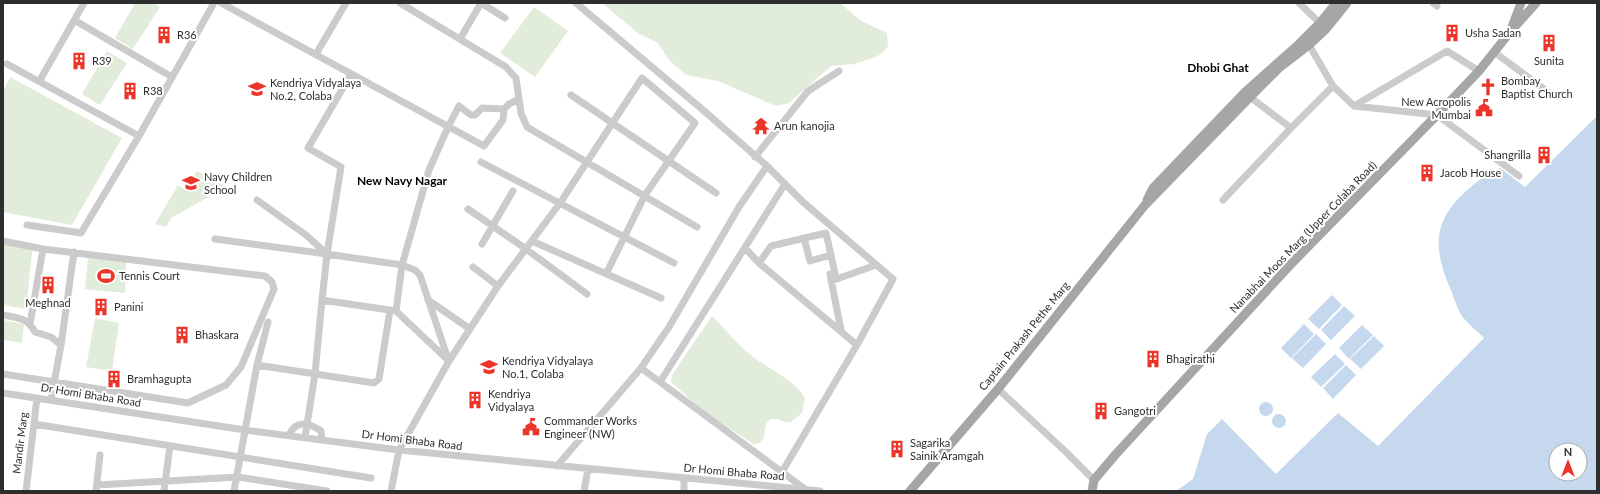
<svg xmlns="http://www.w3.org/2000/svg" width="1600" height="494" font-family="Lato,sans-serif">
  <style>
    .green { fill: #e2ecdb }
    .water { fill: #c6d8ed; fill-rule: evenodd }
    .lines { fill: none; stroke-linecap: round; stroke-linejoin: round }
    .minor { stroke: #cbcbcb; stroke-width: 7 }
    .major { stroke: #a6a6a6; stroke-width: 9 }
    .labels { text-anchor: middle; stroke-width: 4; stroke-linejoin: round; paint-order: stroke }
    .poi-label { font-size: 11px; fill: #2e2e2e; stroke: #fff; text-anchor: start }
    .street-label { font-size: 11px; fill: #2e2e2e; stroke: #fff }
    .neighbourhood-label { font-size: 12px; font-weight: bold; fill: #000; stroke: #fff }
  </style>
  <rect width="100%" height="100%" fill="#fff"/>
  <path class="green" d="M135,3H154L160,7L133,49L115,38Z
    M602,3H840L860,20L887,33L888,47L878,56L855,64L831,66L789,103L776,106L718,81L686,75L669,60L658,43L639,34Z
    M534,7L568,31L535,77L500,53Z
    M107,51L127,63L100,105L82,94Z
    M10,77L122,138L72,225L3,212V91Z
    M197,171L226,187L171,218L166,227L155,224L178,185L186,190Z
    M3,238L33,244L26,309L3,305Z
    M88,258L126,262L125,293L85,289Z
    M712,316C724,328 735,341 747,352C765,368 792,377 805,398L802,413L791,422H784L778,419H771L766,424L764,437L760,443L753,444L702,410L671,382L672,375L676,369Z
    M95,318L119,323L112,371L86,367Z
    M3,320L24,324L22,343L3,340Z"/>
  <path class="water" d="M1597,116V491H1176L1193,479L1207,434L1222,419L1276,474L1338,413L1378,446L1484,338C1477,331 1468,324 1462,316C1457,309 1454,297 1450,288C1434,251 1432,223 1463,194C1475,183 1485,174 1500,168L1525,187ZM1556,450H1580V474H1556Z
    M1332,295L1342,305L1319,329L1308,319Z
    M1344,306L1355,316L1331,340L1321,330Z
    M1304,324L1314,334L1291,358L1281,348Z
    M1362,325L1373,335L1349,359L1339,348Z
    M1316,334L1326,344L1303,368L1292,358Z
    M1374,336L1384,346L1361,369L1350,359Z
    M1335,354L1345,364L1321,387L1311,377Z
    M1346,365L1356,375L1333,399L1323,388Z
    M1259 409a7 7 0 1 1 14 0a7 7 0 1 1-14 0Z
    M1272 421a7 7 0 1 1 14 0a7 7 0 1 1-14 0Z"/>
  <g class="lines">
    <path class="minor" d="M221,3L484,146L503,120L504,109
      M400,3L506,67L516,78L521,113L527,127L697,227
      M481,3L505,18
      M576,3L703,110L767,166L803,202L893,279L857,345
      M1299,3L1323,26
      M1433,3L1437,6
      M74,20L172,77
      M460,39L481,3
      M1309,45L1333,86L1354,106L1437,115L1519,176
      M1494,52L1548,92
      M316,54L346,3
      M7,64L139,136
      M40,80L84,3
      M571,95L716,193
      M1250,97L1291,128
      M1354,106L1447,51L1479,71
      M755,157L808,91L839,71
      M481,162L674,263
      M257,200L306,235L327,254
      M1223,200L1291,128L1333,86
      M468,209L526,249L587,294
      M27,225L81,233L139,136L214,3
      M804,238L810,261L831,255
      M215,239L327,254
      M3,241L43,249L265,276L272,282L274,289L241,367L226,385L188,403L3,374
      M532,241L661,298
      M482,244L513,191
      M745,248L759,263L857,345L782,472
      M327,254L341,167L308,148L351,74
      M759,263L771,246L826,233L835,273L830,274L841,330
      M473,267L498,286
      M831,281L876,265
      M428,300L470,329
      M396,311L322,300L327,254L402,265L415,270L420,275L448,359
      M3,315C18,318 27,317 35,332L51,337L61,345
      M30,324L43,249
      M449,361L396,311L402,265L429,170L448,127L459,106L471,115H475L482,108L504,109L509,104L519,99
      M257,365L374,383L379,379L390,310
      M641,368L805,489
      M660,382L785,184
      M998,389L1066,452L1094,480
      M3,393L245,430L399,450L820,491
      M51,400L61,345L74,252
      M34,424L371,478
      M289,435C296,420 308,422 321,431L322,440
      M305,437L315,374L322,300
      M557,466L641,368L669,327L739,207L767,166
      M97,485L238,477L327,491
      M26,491L37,398
      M96,491L100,455
      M164,491L170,446
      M234,491L257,365L268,322
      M391,491L399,450L449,361L498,286L560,203L642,78L695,123L645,195L606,274
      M584,491L588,469
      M684,491V478"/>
    <path class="major" d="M1512,27L1521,3
      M1147,200L1153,188L1244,93L1299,44L1320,23L1336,3
      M910,491L998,389L1145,205L1250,97L1279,68L1309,45L1326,29L1347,3
      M1092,491L1094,480L1116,454L1293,262L1437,115L1479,71L1510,32L1536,3"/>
  </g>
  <defs>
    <g id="building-bare" transform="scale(1.38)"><path d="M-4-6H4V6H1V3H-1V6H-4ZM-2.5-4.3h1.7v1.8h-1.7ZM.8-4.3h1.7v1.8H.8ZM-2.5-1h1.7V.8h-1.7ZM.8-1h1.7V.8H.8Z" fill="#ec3429" stroke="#fff" stroke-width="2.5" paint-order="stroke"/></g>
    <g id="church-bare" transform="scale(1.38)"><path d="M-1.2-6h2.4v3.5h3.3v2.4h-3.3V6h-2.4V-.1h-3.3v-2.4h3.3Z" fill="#ec3429" stroke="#fff" stroke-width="2.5" paint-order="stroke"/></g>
    <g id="school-bare" transform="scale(1.38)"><path d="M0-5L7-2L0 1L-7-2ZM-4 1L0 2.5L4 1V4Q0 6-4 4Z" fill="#ec3429" stroke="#fff" stroke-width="2.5" paint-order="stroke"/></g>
    <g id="civic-bare" transform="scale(1.38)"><path d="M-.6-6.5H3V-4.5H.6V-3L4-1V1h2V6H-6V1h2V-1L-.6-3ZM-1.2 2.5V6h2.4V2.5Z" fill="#ec3429" stroke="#fff" stroke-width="2.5" paint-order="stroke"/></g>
    <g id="temple-bare" transform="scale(1.38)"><path d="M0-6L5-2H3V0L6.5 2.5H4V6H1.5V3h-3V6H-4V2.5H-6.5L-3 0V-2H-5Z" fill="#ec3429" stroke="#fff" stroke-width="2.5" paint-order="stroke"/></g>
    <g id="stadium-bare" transform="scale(1.38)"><path d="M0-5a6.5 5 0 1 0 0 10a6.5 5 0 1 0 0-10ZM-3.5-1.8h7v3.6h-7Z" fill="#ec3429" stroke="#fff" stroke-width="2.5" paint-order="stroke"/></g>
  </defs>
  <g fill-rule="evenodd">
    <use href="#building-bare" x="1452" y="33"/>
    <use href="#building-bare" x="164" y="35"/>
    <use href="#building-bare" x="1549" y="43"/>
    <use href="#building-bare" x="79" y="61"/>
    <use href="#church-bare" x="1488" y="87"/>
    <use href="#school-bare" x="257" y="89"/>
    <use href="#building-bare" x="130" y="91"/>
    <use href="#civic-bare" x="1484" y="108"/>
    <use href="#temple-bare" x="761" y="126"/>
    <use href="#building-bare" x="1544" y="155"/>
    <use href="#building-bare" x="1427" y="173"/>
    <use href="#school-bare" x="191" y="183"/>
    <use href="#stadium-bare" x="106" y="276"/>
    <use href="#building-bare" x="48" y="285"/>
    <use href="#building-bare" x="101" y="307"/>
    <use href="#building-bare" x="182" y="335"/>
    <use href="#building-bare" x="1153" y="359"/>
    <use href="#school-bare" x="489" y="367"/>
    <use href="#building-bare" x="114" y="379"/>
    <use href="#building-bare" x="475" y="400"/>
    <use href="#building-bare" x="1101" y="411"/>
    <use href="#civic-bare" x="531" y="427"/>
    <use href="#building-bare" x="897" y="449"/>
  </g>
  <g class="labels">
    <g class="poi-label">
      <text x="1465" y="37">Usha Sadan</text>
      <text x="177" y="39">R36</text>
      <text x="92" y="65">R39</text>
      <text x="1549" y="65" text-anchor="middle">Sunita</text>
      <text x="1501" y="85">Bombay<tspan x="1501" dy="13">Baptist Church</tspan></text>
      <text x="270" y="87">Kendriya Vidyalaya<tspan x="270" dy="13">No.2, Colaba</tspan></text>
      <text x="143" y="95">R38</text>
      <text x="1471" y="106" text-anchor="end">New Acropolis<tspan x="1471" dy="13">Mumbai</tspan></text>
      <text x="774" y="130">Arun kanojia</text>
      <text x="1531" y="159" text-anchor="end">Shangrilla</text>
      <text x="1440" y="177">Jacob House</text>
      <text x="204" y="181">Navy Children<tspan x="204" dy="13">School</tspan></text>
      <text x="119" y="280">Tennis Court</text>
      <text x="48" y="307" text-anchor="middle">Meghnad</text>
      <text x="114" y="311">Panini</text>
      <text x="195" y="339">Bhaskara</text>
      <text x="1166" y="363">Bhagirathi</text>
      <text x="502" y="365">Kendriya Vidyalaya<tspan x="502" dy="13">No.1, Colaba</tspan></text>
      <text x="127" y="383">Bramhagupta</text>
      <text x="488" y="398">Kendriya<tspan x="488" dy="13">Vidyalaya</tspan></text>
      <text x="1114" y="415">Gangotri</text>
      <text x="544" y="425">Commander Works<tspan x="544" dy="13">Engineer (NW)</tspan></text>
      <text x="910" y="447">Sagarika<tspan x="910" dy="13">Sainik Aramgah</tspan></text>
    </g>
    <g class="street-label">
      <text transform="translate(1303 237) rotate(-46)" y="4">Nanabhai Moos Marg (Upper Colaba Road)</text>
      <text transform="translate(1024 336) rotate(-51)" y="4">Captain Prakash Pethe Marg</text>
      <text transform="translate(91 395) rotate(9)" y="4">Dr Homi Bhaba Road</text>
      <text transform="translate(412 440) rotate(7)" y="4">Dr Homi Bhaba Road</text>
      <text transform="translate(20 443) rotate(-83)" y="4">Mandir Marg</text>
      <text transform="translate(734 472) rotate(5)" y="4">Dr Homi Bhaba Road</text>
    </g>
    <g class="neighbourhood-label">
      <text x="1218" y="72">Dhobi Ghat</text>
      <text x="402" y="185">New Navy Nagar</text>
    </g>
  </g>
  <rect width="1600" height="494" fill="none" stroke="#2e2e2e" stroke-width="8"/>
  <g transform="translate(1568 462)"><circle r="19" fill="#ffffff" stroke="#ababab"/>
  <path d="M0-3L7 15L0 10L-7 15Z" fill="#ec3429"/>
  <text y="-6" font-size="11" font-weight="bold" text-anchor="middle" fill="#2e2e2e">N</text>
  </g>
</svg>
